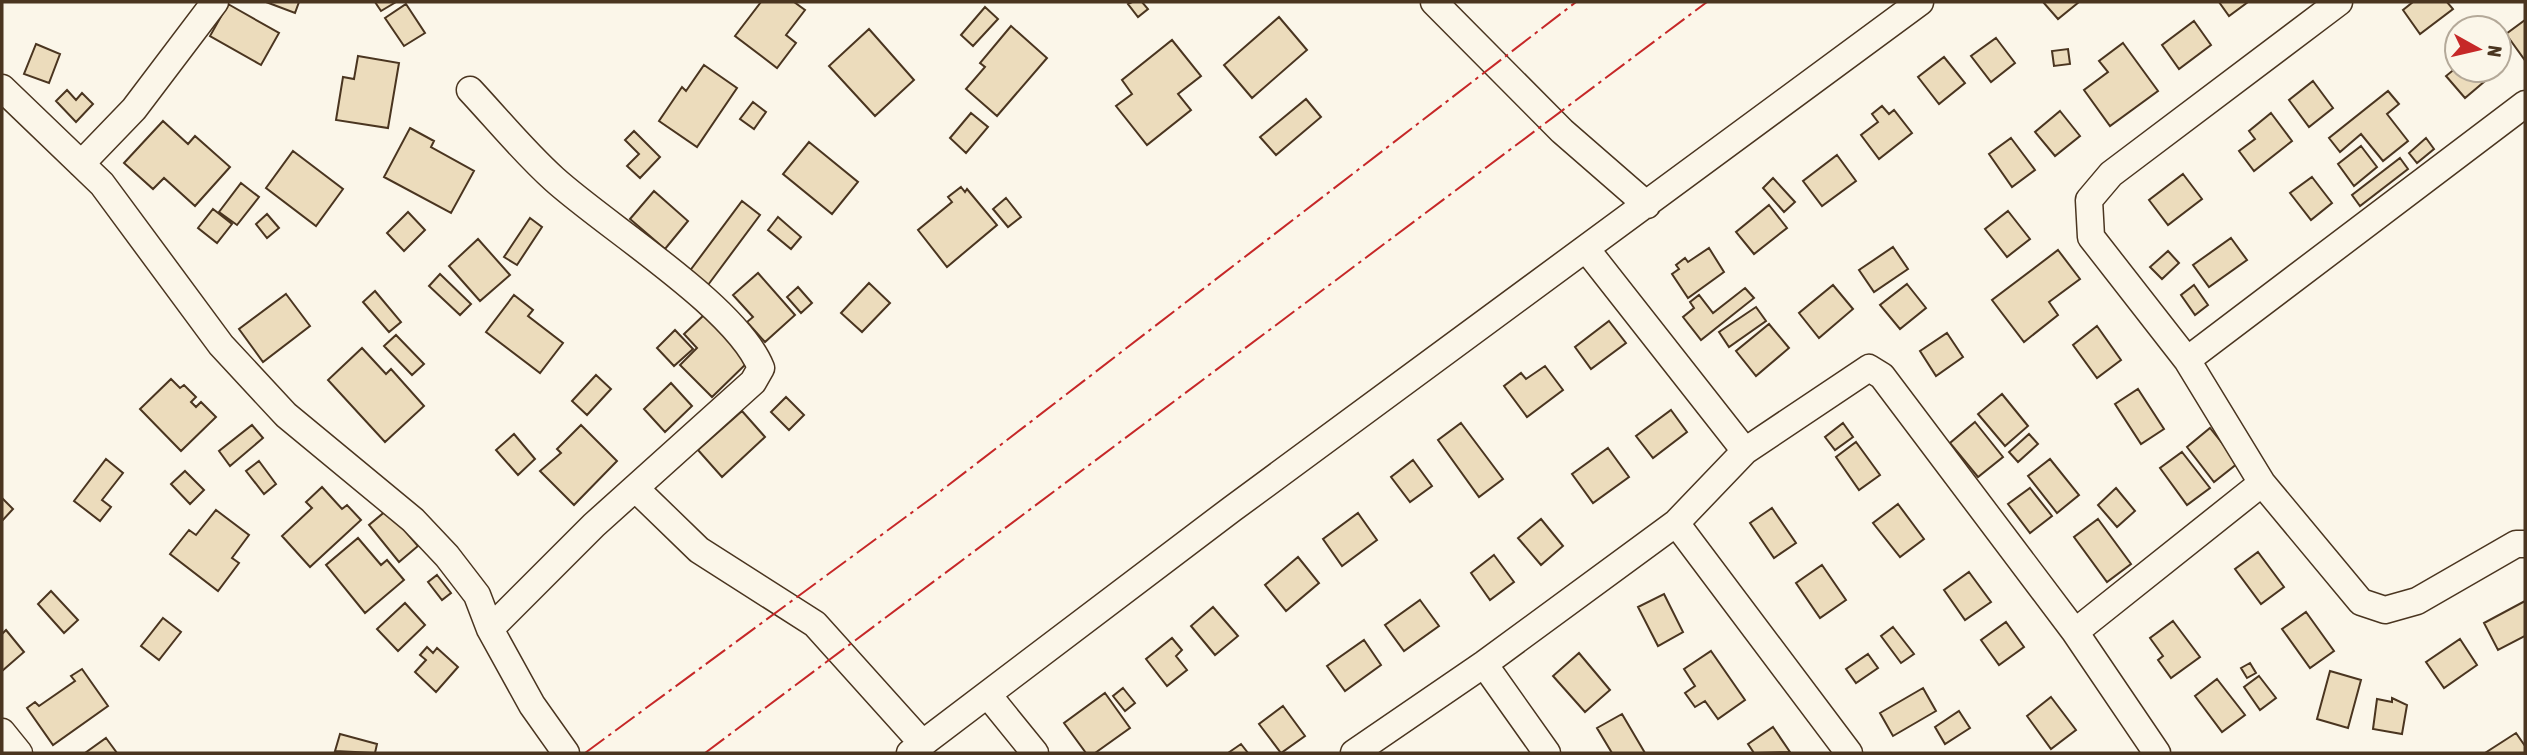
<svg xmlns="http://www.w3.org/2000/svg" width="2527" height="755" font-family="'Asap Condensed',sans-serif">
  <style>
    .building { fill: #ecdcbc; stroke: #4a3520; stroke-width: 2 }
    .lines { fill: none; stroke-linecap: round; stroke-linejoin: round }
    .minor-casing { stroke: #4a3520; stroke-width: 29 }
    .minor { stroke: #fbf6e9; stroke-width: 26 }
    .power { stroke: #c62828; stroke-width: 2; stroke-dasharray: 24 5 3.5 5; stroke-linecap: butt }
  </style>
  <rect width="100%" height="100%" fill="#fbf6e9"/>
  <path class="building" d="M266,2H299L295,13Z
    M375,2H396L381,11Z
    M761,2H794L805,10L786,35L796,43L777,68L735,36Z
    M1132,2H1142L1148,9L1138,17L1128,4Z
    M2043,2H2079L2058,19Z
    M2219,2H2248L2229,16Z
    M2413,2H2447L2453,9L2420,34L2403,10Z
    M228,4L279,33L261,65L210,36Z
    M406,4L425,33L404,46L385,18Z
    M985,7L998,19L973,46L961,35Z
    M1279,17L1307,50L1252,98L1224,65Z
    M2525,20V57L2524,59L2506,34Z
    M2194,21L2211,45L2179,69L2162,45Z
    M1011,26L1047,58L997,116L966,89L985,67L980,63Z
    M869,29L914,80L875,116L829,66Z
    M1996,38L2015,63L1991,82L1971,56Z
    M1172,40L1201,76L1178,94L1191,110L1147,145L1116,106L1132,94L1122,80Z
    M2123,43L2158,91L2110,126L2084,90L2108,72L2099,61Z
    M36,44L60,54L49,83L24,74Z
    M2068,49L2070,64L2054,66L2052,51Z
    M358,56L399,63L388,128L336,120L343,77L354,79Z
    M1944,57L1965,83L1939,104L1918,77Z
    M704,65L737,88L697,147L659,121L682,87L686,91Z
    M2457,67V70H2498L2465,98L2446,76Z
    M2313,81L2333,108L2309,127L2289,100Z
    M67,90L76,100L82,93L93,104L76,122L56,101Z
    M2388,91L2399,104L2387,114L2408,141L2383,161L2361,134L2340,152L2329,138Z
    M1306,99L1321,117L1276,155L1260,137Z
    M753,102L766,112L754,129L740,119Z
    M1882,106L1889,114L1894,110L1912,133L1879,159L1861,135L1878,122L1872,114Z
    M2060,111L2080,136L2055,156L2035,132Z
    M971,113L988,127L966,153L950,138Z
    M2271,113L2292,141L2254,171L2239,151L2255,139L2249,131Z
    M163,121L188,144L195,136L230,167L195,206L164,178L153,189L124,163Z
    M410,128L434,141L431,147L474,171L451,213L384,177Z
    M634,131L660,157L640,178L627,166L639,154L625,140Z
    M2011,138L2035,170L2012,187L1989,154Z
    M2426,138L2434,149L2417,163L2409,153Z
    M809,142L858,182L832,214L783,174Z
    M2361,146L2377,167L2354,186L2338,164Z
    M293,151L343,189L316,226L266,188Z
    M1837,155L1856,181L1822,206L1803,181Z
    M2400,158L2408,169L2360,206L2352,195Z
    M2183,174L2202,199L2168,225L2149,200Z
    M2312,177L2332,203L2311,220L2290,193Z
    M1773,178L1795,202L1784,212L1763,188Z
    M241,183L259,197L237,225L219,212Z
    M961,187L965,192L967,189L997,225L947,267L918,230L952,202L948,197Z
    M654,191L688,221L665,249L630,219Z
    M1006,198L1021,217L1008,227L993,209Z
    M742,201L760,215L708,285L689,272Z
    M1769,205L1787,228L1754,254L1736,232Z
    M213,209L232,224L217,243L198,228Z
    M2008,211L2030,239L2007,257L1985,229Z
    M408,212L425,230L404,251L387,233Z
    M267,214L279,228L267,238L256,224Z
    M778,217L801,237L791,249L768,230Z
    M530,218L542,227L517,265L504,257Z
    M2231,238L2247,260L2209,287L2193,265Z
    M478,239L510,275L480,301L449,266Z
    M1893,247L1908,269L1874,292L1859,270Z
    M1709,248L1724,272L1688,298L1672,274L1679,269L1676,265L1685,258L1688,262Z
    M2058,250L2080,279L2049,302L2058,315L2024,342L1992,300Z
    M2168,251L2179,263L2162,279L2150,267Z
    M758,273L795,315L765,342L747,322L753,317L733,295Z
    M440,274L471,304L460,315L429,286Z
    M869,283L890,303L862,332L841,313Z
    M1907,284L1926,308L1900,329L1880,305Z
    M1833,285L1853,309L1819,338L1799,313Z
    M2194,285L2208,305L2195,315L2181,295Z
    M798,287L812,303L801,313L787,297Z
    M1745,288L1754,298L1701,340L1683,317L1694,308L1690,302L1699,295L1713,313Z
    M375,291L401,322L389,332L363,302Z
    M286,294L310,326L263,362L239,329Z
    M514,295L533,310L528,316L563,343L540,373L486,332Z
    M1756,307L1766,321L1729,347L1719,332Z
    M705,314L750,360L712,397L680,365L697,348L684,334Z
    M1609,321L1626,343L1591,369L1575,347Z
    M1769,324L1789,348L1756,376L1736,351Z
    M2097,326L2121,360L2097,378L2073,345Z
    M675,330L693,349L674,366L657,348Z
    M1947,333L1963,357L1936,376L1920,351Z
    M396,335L424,364L412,375L384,346Z
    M362,348L386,374L391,369L424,406L385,442L328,380Z
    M1545,366L1563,390L1527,417L1504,386L1521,373L1526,379Z
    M596,375L611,389L587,415L572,401Z
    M171,379L180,388L184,385L196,397L191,402L196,407L201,402L216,417L181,451L140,409Z
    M671,383L692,406L665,432L644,409Z
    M2138,389L2164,429L2141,444L2115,404Z
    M2002,394L2028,426L2005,446L1978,414Z
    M786,397L804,415L789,430L771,412Z
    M1671,410L1687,432L1653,458L1636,436Z
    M742,411L765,437L722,477L698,450Z
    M1975,422L2003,457L1978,477L1950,443Z
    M1461,423L1503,479L1479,497L1438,440Z
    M1843,423L1853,437L1835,450L1825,437Z
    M252,425L263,438L230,466L219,451Z
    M581,425L617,461L574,505L540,471L561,453L557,449Z
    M2210,428L2238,463L2214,482L2187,447Z
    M514,434L535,459L518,475L496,450Z
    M2029,434L2038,444L2018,462L2009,452Z
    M1856,442L1880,475L1859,490L1836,457Z
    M1608,448L1629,477L1593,503L1572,474Z
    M2182,452L2210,488L2187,505L2160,468Z
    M106,459L123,473L102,500L111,507L100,521L74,501Z
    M2050,459L2079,495L2057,513L2028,476Z
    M1413,460L1432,486L1410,502L1391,477Z
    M259,461L276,484L264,494L246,471Z
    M185,471L204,490L190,504L171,484Z
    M322,487L342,509L347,505L361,520L310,567L282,536L312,508L306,502Z
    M2030,488L2052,516L2030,533L2008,504Z
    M2116,488L2135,511L2117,527L2098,505Z
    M2,498L13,509L2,521Z
    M1898,504L1924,539L1900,557L1873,523Z
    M1772,508L1796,543L1774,558L1750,523Z
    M216,510L249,535L232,558L239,563L218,591L170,554L189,530L196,535Z
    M387,510L418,546L399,562L369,525Z
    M1358,513L1377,540L1342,566L1323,539Z
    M1541,519L1563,546L1541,565L1518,538Z
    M2098,519L2131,564L2107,582L2074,537Z
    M358,538L381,565L387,560L404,580L365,613L326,565Z
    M2258,552L2284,587L2261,604L2235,569Z
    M1494,555L1514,582L1490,600L1471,573Z
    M1298,557L1319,583L1286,611L1265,585Z
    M1822,565L1846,600L1820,618L1796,583Z
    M1969,572L1991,602L1965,620L1944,590Z
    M437,575L451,593L442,600L428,582Z
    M51,591L78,620L64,633L38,604Z
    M1664,594L1683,632L1658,646L1638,607Z
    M1420,600L1439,626L1404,651L1385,625Z
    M2525,601V636L2498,650L2484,623Z
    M405,603L425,625L398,651L377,629Z
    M1213,607L1238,636L1215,655L1191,626Z
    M2306,612L2334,651L2310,668L2282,629Z
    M163,618L181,632L159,660L141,646Z
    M2173,621L2200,657L2171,678L2158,660L2163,656L2150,638Z
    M2006,622L2024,647L1999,665L1981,640Z
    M1893,627L1914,654L1901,663L1881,636Z
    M6,630L24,652L2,671V634Z
    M1172,638L1182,650L1176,656L1187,670L1167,686L1146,659Z
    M2460,639L2477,665L2444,688L2426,662Z
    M1364,640L1381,665L1345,691L1327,666Z
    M427,647L433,653L437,648L458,667L436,692L415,672L426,660L420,655Z
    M1711,651L1745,700L1718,719L1705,701L1695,707L1685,693L1695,686L1684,669Z
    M1579,653L1610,690L1585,712L1553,676Z
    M1868,654L1878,668L1856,683L1846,669Z
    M2250,663L2256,673L2247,678L2241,668Z
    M82,669L108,706L53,745L27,708L35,702L39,706L75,681L71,676Z
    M2330,671L2361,680L2348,728L2317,719Z
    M2259,676L2276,698L2260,710L2244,687Z
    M2217,679L2245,715L2222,732L2195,696Z
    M1123,688L1135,703L1125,711L1113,696Z
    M1923,688L1936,711L1893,736L1880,713Z
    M1105,693L1130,728L1095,753H1086L1064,723Z
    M2051,697L2076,730L2051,749L2027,716Z
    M2392,698L2407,705L2402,734L2373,729L2377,699L2392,702Z
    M1283,706L1305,736L1281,753L1259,724Z
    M1959,711L1970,728L1945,744L1935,727Z
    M1622,714L1645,753H1612L1597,728Z
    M1773,727L1790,752L1754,753L1748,744Z
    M2516,733L2525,746V753H2485Z
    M340,734L377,744L375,753L335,751Z
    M106,738L117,753H85Z
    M1241,744L1248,753H1228Z"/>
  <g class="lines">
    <g class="minor-casing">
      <path id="minor" d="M1434,2L1562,131L1647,205
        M2339,2L2111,174L2089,200L2091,237L2187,360L2262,483L2361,602L2385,610L2417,601L2516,544H2525
        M2,88L102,184L221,345L286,415L413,520L447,556L477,595L490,629L532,705L566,753
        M470,90C498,120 524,152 554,179C607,227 737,307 761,368L753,382L594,525L490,629
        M81,164L134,109L215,2
        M1587,250L1745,451
        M2187,360L2525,104
        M635,488L699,550L815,624L923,744
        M1676,523L1849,753
        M2075,632L2262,483
        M1484,664L1547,753
        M988,695L1035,753
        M2,732L19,753
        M910,753L1232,509L1920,2
        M1354,753L1484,664L1676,523L1745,451L1869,368L1882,376L2075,632L2157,753"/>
    </g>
    <use href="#minor" class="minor"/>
    <path class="power" d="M585,753L933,497L1576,2
      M705,753L1707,2"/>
  </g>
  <rect width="2527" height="755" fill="none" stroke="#4a3520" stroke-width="7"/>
  <g transform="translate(2478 49) rotate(98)"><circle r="33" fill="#fbf6e9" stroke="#b4a999" stroke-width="2"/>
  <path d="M0-5L12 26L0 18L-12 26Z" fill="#c62828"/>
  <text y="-10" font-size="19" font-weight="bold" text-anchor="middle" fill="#4a3520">N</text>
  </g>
</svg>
